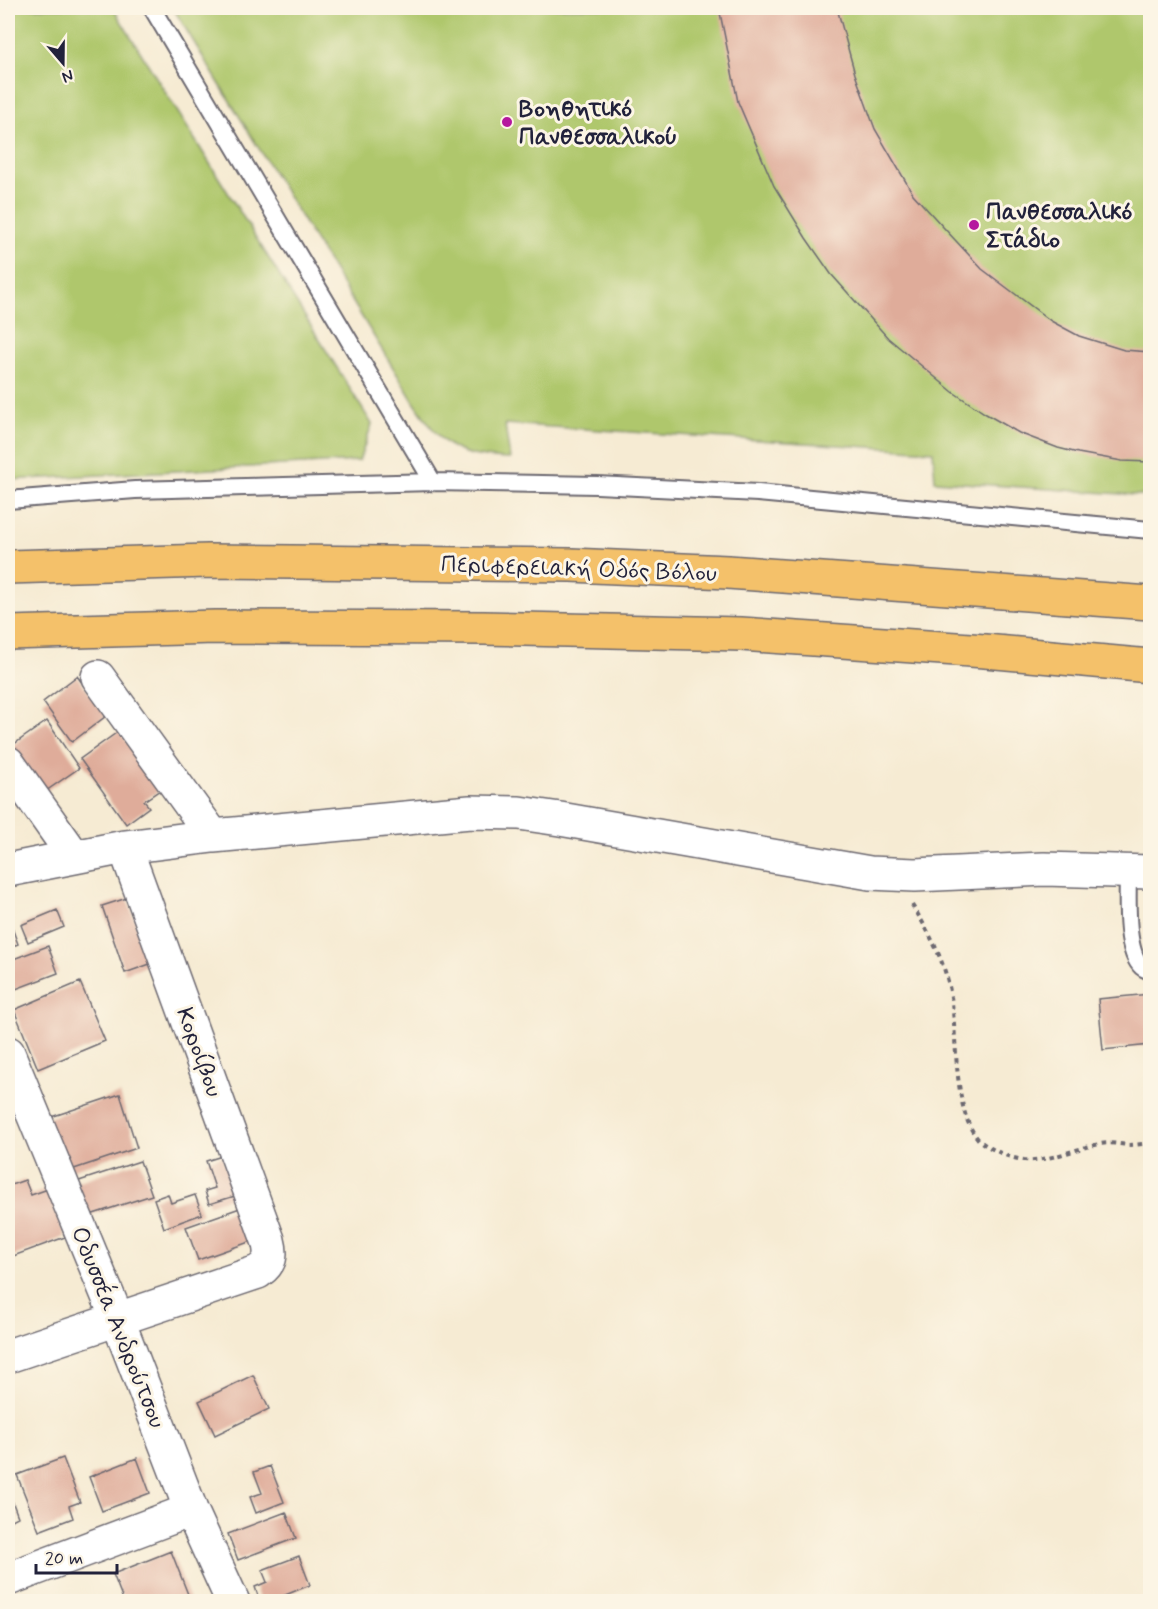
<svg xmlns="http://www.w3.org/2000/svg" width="1158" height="1609" font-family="Mynerve,sans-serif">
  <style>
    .green { fill: #afc76c; stroke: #687454; stroke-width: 1.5 }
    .building { fill: #dfac9a }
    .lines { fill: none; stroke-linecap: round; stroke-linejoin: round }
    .service-casing { stroke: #6c6870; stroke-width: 20 }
    .minor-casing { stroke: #6c6870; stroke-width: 36 }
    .primary-casing { stroke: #6c6870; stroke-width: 36 }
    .path { stroke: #6c6870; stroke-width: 4; stroke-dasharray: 4.5 4.5; stroke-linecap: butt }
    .service { stroke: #fff; stroke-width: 16 }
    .minor { stroke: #fff; stroke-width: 33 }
    .primary { stroke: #f4c16a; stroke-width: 33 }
    .poi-dot { fill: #b5179e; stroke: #fcf5e5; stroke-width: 2 }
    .labels { text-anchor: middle; stroke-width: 6; stroke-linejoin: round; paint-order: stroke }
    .poi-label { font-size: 24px; font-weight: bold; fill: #22223b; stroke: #fcf5e5; text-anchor: start }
    .street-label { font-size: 24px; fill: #22223b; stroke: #fcf5e5 }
  </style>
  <rect width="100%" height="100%" fill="#fcf5e5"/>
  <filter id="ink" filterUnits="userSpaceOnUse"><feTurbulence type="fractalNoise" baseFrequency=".0167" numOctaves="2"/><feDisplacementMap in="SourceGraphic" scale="12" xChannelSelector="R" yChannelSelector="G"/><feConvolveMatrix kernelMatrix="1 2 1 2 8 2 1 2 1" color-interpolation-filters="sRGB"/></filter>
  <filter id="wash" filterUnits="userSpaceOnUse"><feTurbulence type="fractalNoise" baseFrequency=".008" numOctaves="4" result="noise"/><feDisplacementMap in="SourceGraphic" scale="24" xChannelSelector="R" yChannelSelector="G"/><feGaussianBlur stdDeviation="1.35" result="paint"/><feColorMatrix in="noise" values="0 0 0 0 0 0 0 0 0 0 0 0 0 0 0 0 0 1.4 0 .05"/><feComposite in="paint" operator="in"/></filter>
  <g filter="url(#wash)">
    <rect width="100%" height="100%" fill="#f6ebd3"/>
    <path class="green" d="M8,8H113L372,424L359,461L8,480Z
      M173,8H1150V496L935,481L933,451L505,424L510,459C452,456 445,449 414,402Z"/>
    <g id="blocks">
      <path class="building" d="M719,8H837L855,74L875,129L913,194L944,228L982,269L1051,321L1079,336L1124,350L1150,352V462L1122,461L1078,453L1058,448L1019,433L986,414L953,392L888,338L831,274L806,238L774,186L738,102Z
        M77,676L106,716L72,742L43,702Z
        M47,721L79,768L43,793L10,747Z
        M119,731L160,790L144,801L149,807L126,824L80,759Z
        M127,898L150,964L125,973L102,906Z
        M57,910L64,927L28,942L21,925Z
        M8,917L18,944L8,948Z
        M48,946L58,973L8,992V961Z
        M80,982L105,1041L38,1069L14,1010Z
        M1150,994V1045L1103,1050L1098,999Z
        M120,1094L137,1148L65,1172L48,1118Z
        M222,1156L235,1196L209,1204L205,1191L215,1188L206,1161Z
        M140,1161L152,1195L87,1216L76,1182Z
        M25,1180L31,1195L48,1189L65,1237L8,1258V1186Z
        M168,1194L171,1203L195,1195L202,1214L164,1228L154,1199Z
        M240,1208L252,1241L198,1260L186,1227Z
        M253,1375L269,1409L215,1435L199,1401Z
        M63,1458L80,1502L69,1506L73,1518L39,1531L17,1475Z
        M137,1458L150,1493L102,1511L89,1477Z
        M270,1466L284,1502L256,1513L250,1497L262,1493L254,1472Z
        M10,1495L18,1517L8,1522V1496Z
        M286,1512L296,1538L238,1560L228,1534Z
        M171,1551L191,1602H124L113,1574Z
        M299,1556L310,1585L268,1602H260L255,1587L267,1582L262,1570Z"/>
    </g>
  </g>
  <g filter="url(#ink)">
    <use href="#blocks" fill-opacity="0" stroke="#6c6870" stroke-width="1.5"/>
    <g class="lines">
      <g class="service-casing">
        <path id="service" d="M152,8L433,482
          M8,500L135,490L433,482L597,485L758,493L1150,530
          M1128,870C1128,894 1124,951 1142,967C1144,969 1148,970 1150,971"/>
      </g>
      <g class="minor-casing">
        <path id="minor" d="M98,677L213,836
          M8,763L74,856
          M8,870L125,847L213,836L470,812L519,813L560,819L870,873L915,875L1044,869L1150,872
          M8,1053L117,1318L191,1510L233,1602
          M8,1356L258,1272C271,1263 272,1255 268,1240L125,847
          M8,1579L191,1510"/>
      </g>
      <g class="primary-casing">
        <path id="primary" d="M8,567L208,561L571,565L728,572L1150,603
          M8,633L215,627L484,628L741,634L985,651L1150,666"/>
      </g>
      <path class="path" d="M912,905C930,933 946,964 951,997C958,1035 952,1111 979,1140C985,1146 995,1150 1002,1154C1010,1157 1016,1159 1024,1160C1050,1162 1075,1148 1100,1144C1109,1142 1119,1144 1128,1145C1135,1145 1143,1144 1150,1143"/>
      <use href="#service" class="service"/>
      <use href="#minor" class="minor"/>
      <use href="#primary" class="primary"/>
    </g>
  </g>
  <g class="poi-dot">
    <circle cx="507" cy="122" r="6"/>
    <circle cx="974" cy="225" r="6"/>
  </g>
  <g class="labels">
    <g class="poi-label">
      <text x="519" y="116">Βοηθητικό<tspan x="519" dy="28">Πανθεσσαλικού</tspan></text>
      <text x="986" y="219">Πανθεσσαλικό<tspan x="986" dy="28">Στάδιο</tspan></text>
    </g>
    <g class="street-label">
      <text transform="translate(579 568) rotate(2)" y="8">Περιφερειακή Οδός Βόλου</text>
      <text transform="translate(200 1052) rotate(70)" y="8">Κοροίβου</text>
      <text transform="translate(119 1327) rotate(68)" y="8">Οδυσσέα Ανδρούτσου</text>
    </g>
  </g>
  <rect width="1158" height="1609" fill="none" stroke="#fcf5e5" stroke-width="30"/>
  <g transform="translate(63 63) rotate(160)" stroke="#fcf5e5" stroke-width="4.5" paint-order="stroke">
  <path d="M0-4.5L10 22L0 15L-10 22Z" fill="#22223b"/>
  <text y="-9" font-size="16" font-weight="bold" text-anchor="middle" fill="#22223b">N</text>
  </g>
  <path d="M36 1564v9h81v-9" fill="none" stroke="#22223b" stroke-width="3"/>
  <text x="45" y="1564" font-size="18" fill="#22223b" stroke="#fcf5e5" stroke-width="4.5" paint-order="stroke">20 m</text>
</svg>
